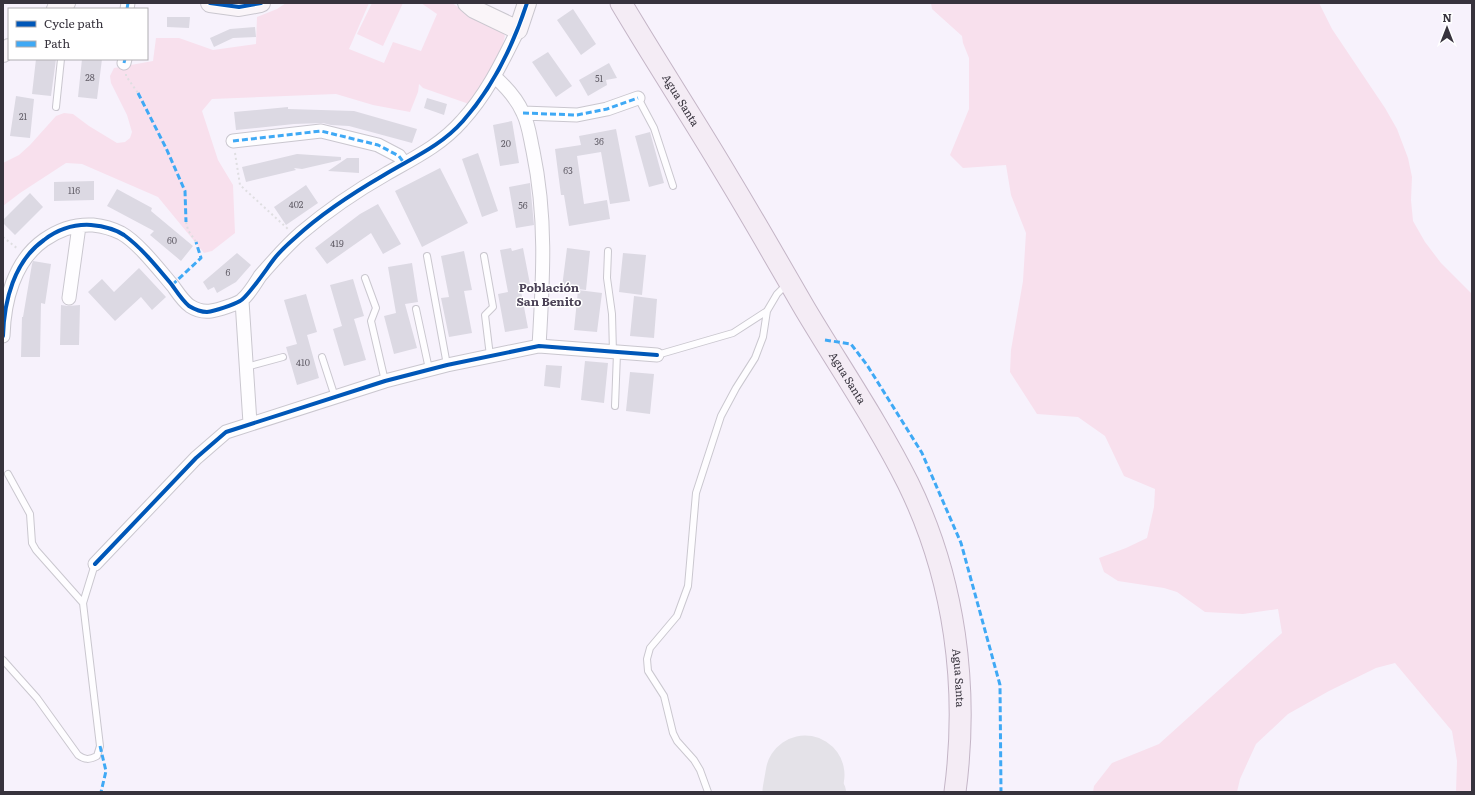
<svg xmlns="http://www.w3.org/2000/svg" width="1475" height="795" font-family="Literata,serif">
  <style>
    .green { fill: #f8e0ed }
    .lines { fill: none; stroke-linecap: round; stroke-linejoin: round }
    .taxiway { stroke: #e4e2e8; stroke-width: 32 }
    .runway { stroke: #e4e2e8; stroke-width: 79 }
    .building { fill: #dcd9e3 }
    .lane-casing { stroke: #cac7cf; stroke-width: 8 }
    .street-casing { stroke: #cac7cf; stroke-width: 15 }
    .secondary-casing { stroke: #cac7cf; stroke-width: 20 }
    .primary-casing { stroke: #c4b5c6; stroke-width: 23 }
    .path { stroke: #dfdee1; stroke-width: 2; stroke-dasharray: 2 3; stroke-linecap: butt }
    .lane { stroke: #fefdff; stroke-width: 6 }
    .street { stroke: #fefdff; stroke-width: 13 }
    .secondary { stroke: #faf5f9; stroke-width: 18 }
    .primary { stroke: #f4ecf5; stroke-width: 21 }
    .quiet { stroke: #3fa9f5; stroke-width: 3; stroke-dasharray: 6 3; stroke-linecap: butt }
    .cycleway-casing { stroke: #fff; stroke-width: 6 }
    .cycleway { stroke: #0057b8; stroke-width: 4 }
    .labels { text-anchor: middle; stroke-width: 3; stroke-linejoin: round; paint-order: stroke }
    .number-label { font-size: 9px; fill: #635f69 }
    .street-label { font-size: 11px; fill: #37333d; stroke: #fff }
    .neighbourhood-label { font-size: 12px; font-weight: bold; fill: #4b4257; stroke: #fff }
  </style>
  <rect width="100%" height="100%" fill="#f7f2fc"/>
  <path class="green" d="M286,3H369L349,49L384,63L393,42L421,51L437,14L421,3H452L479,21L501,30L505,36C500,61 483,83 469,104L423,88L419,84L418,92L410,112L373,105L336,94L212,99L202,111L218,160L233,185L235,233L212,251L204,253L158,197L82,164L66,163L20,193L3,206V163L19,155L30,145L56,116L64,113L73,114L89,126L117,143L125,142L130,138L132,132L127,115L111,83L110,76L114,68L153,61L156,38H179L213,50L256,44L257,17L277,9Z
    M372,3H403L383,46L357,34Z
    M931,3H1319L1332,29L1385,108L1397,129L1408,158L1412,177L1411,200L1413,221L1425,242L1441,263L1472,294V792H1456L1457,761L1452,731L1395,663L1376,668L1329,691L1288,714L1256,744L1240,779L1237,792H1093L1094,786L1112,763L1159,744L1282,633L1278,609L1243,614L1205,612L1177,592L1164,588L1118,581L1104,572L1099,558L1126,548L1147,538L1154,507L1155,489L1124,476L1105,436L1078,417L1037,414L1010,372L1011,350L1023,281L1026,233L1011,195L1006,165L963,168L950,155L969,109V58L963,43L962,36L932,9Z"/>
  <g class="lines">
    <path class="taxiway" d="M805,775L830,792"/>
    <path class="runway" d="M802,792L805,775"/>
  </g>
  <path class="building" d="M573,9L596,44L581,55L557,20Z
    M167,17H190L189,28L167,27Z
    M255,27L256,37L233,38L214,47L210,38L230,29Z
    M548,52L572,86L556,97L532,62Z
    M36,59H56L51,96L32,94Z
    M82,59H102L97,99L78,97Z
    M609,63L617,78L606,80L607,85L588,96L579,80Z
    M16,96L34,99L30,138L10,136Z
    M427,98L447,104L444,115L424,108Z
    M288,107V109L354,111L417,129L412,143L349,126L331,125L323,123L294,124L236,130L234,112Z
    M512,121L519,163L500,166L493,125Z
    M616,129L630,201L610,204L601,152L577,156L584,204L607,200L610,219L569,226L564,195H561L555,149L581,145L579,136Z
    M650,132L664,183L649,187L635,136Z
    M478,153L498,211L482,217L462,159Z
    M297,154L341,157V160L302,169L294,168L296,170L246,182L242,167Z
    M347,158H359V173L328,171Z
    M440,168L468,223L422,247L395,191Z
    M94,181V200L54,201V182Z
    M530,183L534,225L516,228L509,187Z
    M306,185L318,203L286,225L274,207Z
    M117,189L152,208L151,211L193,246L181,261L150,235L154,231L107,206Z
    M30,193L43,207L15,235L3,223V220Z
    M378,204L401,244L383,254L371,233L327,264L315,248L360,214Z
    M511,248L512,251L523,248L530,284L520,286L528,328L505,332L498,294L508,292L500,250Z
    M567,248L590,251L586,290L562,287Z
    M464,251L472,290L464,291L472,333L449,337L441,298L449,297L441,256Z
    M237,253L251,265L236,282L217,293L214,287L208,290L203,282Z
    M623,253L646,255L642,295L619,292Z
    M33,261L51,264L45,304L41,303L40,357H21L22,317H23L32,264Z
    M412,263L418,302L405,304L417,348L394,354L384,316L396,313L388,267Z
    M139,268L166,297L152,310L141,297L115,321L88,292L102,279L114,292Z
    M353,279L364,316L354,319L366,360L344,366L333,329L342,326L330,285Z
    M578,290L602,293L597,332L574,330Z
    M306,294L317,332L307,335L319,378L297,385L286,347L297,344L284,300Z
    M634,296L657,299L654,338L630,336Z
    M61,305L68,306L80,305L79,345H60Z
    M585,361L608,363L604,403L581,400Z
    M546,365L562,366L560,388L544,386Z
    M630,372L654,374L650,414L626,411Z"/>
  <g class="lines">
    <g class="lane-casing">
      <path id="lane" d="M638,98L654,128L673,186
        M56,107L61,59
        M608,251L607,278L612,314L613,353
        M427,256L447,365
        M484,256L493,307L485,315L490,356
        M365,278L376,308L371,321L385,381
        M416,309L429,369
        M657,355L733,333L767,311
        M322,357L335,397
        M246,367L283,357
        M615,406L617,353
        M8,474L30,514L32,543L36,550L83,603
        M3,660L37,698L78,755C85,760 89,760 97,756L100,746L83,603L95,564
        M708,792L700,770L694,760L677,741L673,733L664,696L648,671L647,659L650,648L677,616L688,586L696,493L721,416L736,388L755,358L763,337L767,311L777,294L787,284"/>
    </g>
    <g class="street-casing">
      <path id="street" d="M127,9L128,3
        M124,63L125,59
        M495,77C506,87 517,99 523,113C529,125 530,138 533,151C547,218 543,279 539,346
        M523,113L577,115L607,109L638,98
        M233,141L321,131L378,145L399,156L404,163
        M69,298L79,226
        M242,301L250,423
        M3,336C4,301 14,261 44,240C58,230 75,224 93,225C102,226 113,229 121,233C139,243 160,271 173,286C178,293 183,301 190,306C196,310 203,312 211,311C218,310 237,304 242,300C249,294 255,284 260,276C273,261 286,246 301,233C327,211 356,191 386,174C414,158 441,145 462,121C487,94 502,62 518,30
        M95,564L196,458L226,432L385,381L447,365L539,346L657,355"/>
    </g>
    <g class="secondary-casing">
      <path id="secondary" d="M210,3L239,7L261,3
        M467,3L474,9L518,30L527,3
        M56,9L66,3
        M3,53L9,48"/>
    </g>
    <g class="primary-casing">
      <g id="primary">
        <path id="s1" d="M621,3C656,62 694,120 729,179C755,222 780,266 805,309C839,366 878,423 908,483C955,579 969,687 955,792"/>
      </g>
    </g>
    <path class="path" d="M126,74V76L138,93
      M235,153L240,185L288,229
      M186,222L188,230L196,242
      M3,237L18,249"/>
    <use href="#lane" class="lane"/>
    <use href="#street" class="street"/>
    <use href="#secondary" class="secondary"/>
    <use href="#primary" class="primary"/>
    <path class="quiet" d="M127,9L128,3
      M124,63L125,59
      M138,93L166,148L185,191L186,222
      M523,113L577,115L607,109L638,98
      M233,141L321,131L378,145L399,156L404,163
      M172,285L201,258L196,242
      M825,340L851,344L867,365L922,453L961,543L1000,685L1001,792
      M100,746L106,771L101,792"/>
    <g class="cycleway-casing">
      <path id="cycleway" d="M210,3L239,7L261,3
        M3,336C4,301 14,261 44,240C57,230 74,224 91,225C102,226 115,229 124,235C142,248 158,268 172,285C177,292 182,300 189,306C194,309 201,312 207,312C215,311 233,305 240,301C248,297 267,268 274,259C280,251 288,244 296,237C322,213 353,193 384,175C412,158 441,146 463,121C493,87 513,46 527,3
        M95,564L196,458L226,432L385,381L447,365L539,346L657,355"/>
    </g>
    <use href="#cycleway" class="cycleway"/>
  </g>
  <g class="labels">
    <g class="number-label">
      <text x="90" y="81">28</text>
      <text x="599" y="82">51</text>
      <text x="23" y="120">21</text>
      <text x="599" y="145">36</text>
      <text x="506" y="147">20</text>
      <text x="568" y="174">63</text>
      <text x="74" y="194">116</text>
      <text x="296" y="208">402</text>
      <text x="523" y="209">56</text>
      <text x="172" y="244">60</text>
      <text x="337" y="247">419</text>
      <text x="228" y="276">6</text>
      <text x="303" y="366">410</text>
    </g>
    <g class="street-label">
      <text dy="4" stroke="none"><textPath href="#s1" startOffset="114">Agua Santa</textPath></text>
      <text dy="4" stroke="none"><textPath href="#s1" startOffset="438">Agua Santa</textPath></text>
      <text dy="4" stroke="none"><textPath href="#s1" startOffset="762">Agua Santa</textPath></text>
    </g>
    <g class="neighbourhood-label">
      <text x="549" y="292">Población<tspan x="549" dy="14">San Benito</tspan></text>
    </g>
  </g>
  <rect width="1475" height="795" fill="none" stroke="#37333d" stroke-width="8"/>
  <rect x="8" y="8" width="140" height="52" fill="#ffffff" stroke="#afadb1"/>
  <rect x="16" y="21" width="20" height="6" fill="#0057b8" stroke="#afadb1"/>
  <text x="44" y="28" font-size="12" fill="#37333d">Cycle path</text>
  <rect x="16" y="41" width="20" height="6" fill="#3fa9f5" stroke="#afadb1"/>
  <text x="44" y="48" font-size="12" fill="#37333d">Path</text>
  <g transform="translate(1447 28)" stroke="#ffffff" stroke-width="3" paint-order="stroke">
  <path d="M0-3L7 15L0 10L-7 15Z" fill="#37333d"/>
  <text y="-6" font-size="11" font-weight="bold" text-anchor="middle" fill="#37333d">N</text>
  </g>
</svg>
